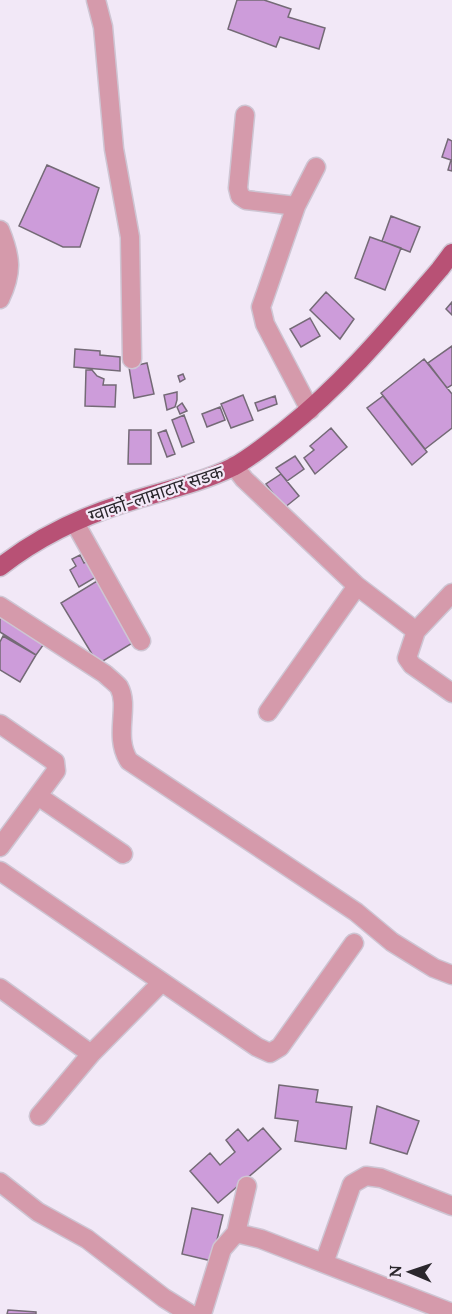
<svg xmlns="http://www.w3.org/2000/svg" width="452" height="1314" font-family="Lora,'Noto Sans Devanagari',serif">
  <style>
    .building { fill: #cd9cda; stroke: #746a76; stroke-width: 1.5 }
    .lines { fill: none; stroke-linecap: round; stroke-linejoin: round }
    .minor-casing { stroke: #cec5d3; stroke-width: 21 }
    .major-casing { stroke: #cec5d3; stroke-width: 21 }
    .minor { stroke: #d59aab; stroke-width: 18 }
    .major { stroke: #b85175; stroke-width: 18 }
    .labels { text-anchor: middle; stroke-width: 4.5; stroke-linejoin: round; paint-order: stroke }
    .street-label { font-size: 18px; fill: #2b272d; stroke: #f2e8f7 }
  </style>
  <rect width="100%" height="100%" fill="#f2e8f7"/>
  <path class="building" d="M237,0H264L291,9L288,17L325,28L319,49L280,37L276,47L228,29Z
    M448,139L452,141V171L448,170L451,160L442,157Z
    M47,165L99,188L80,247H63L19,226Z
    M391,216L420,227L410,252L382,241Z
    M370,237L401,248L385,290L355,278Z
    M326,292L354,319L340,339L310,310Z
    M452,302V315L446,309Z
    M310,318L320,336L301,347L290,329Z
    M452,346V385L447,388L428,363Z
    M75,349L100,351V355L120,357V371L74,367Z
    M424,359L452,394V428L425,449L381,393Z
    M147,363L154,394L134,398L129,367Z
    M86,370H92L97,376L104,379L103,385H116L115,407L85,406Z
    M183,374L185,379L180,382L178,376Z
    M177,392V400L175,407L167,410L164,395Z
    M243,395L253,420L231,428L221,404Z
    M275,396L277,404L258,411L255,403Z
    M383,396L427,452L412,465L367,408Z
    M182,403L187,411L180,414L177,407Z
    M220,407L225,420L207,427L202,414Z
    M184,415L194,442L182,447L172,420Z
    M331,428L347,447L315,474L304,458L314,450L310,446Z
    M129,430H151V464H128Z
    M166,430L175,454L167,457L158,433Z
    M295,456L304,469L287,481L276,468Z
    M281,474L299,496L284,508L266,484Z
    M80,555L84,563L92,559L101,574L79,587L70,570L76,566L72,559Z
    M97,581L134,642L98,664L61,603Z
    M0,611L46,641L36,655L0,632Z
    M3,636L36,655L20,682L0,670V642Z
    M279,1085L318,1090L316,1102L352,1107L346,1149L295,1141L298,1121L275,1118Z
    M377,1106L419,1121L407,1154L370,1143Z
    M263,1128L281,1149L218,1203L190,1171L210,1153L220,1165L235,1152L226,1140L238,1129L248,1141Z
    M192,1208L223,1215L212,1261L182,1254Z
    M8,1310L36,1312V1314H7Z"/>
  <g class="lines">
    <g class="minor-casing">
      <path id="minor" d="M96,0L103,27L114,149L130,237L132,359
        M245,115L238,188L240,196L246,200L296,206
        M0,230C11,257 13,272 0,299
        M310,410L265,324L261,307L296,206L316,167
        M234,466L244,479L357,586L416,631L452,593
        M75,523L141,641
        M0,606L105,674C109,678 116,683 119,687C130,707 113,736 129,761L356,912L392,942L434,968L452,975
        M416,631L407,658L412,665L452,693
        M268,712L357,586
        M0,724L55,762L56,771L0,847
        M38,796L123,854
        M0,871L257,1047L270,1053L280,1047L354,943
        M0,988L91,1054
        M39,1116L91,1054L162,982
        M0,1182L38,1212L87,1239L164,1298L190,1314
        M236,1233L261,1239L452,1313
        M324,1263L352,1184L366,1176L381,1178L452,1206
        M202,1314L222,1249L236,1233L247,1186"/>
    </g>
    <g class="major-casing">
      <path id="major" d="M0,567C37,538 80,517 125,503C162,491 198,484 233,467C252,457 268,443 285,430C344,383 391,326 440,269L452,253"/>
    </g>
    <use href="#minor" class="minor"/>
    <use href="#major" class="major"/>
  </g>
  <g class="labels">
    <g class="street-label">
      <text transform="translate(156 494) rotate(-19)" y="6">ग्वार्को-लामाटार सडक</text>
    </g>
  </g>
  <g transform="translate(410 1272) rotate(272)" stroke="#f2e8f7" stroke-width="4.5" paint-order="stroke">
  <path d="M0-4.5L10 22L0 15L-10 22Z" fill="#2b272d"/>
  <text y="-9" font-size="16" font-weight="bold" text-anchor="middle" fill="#2b272d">N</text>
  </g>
</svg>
